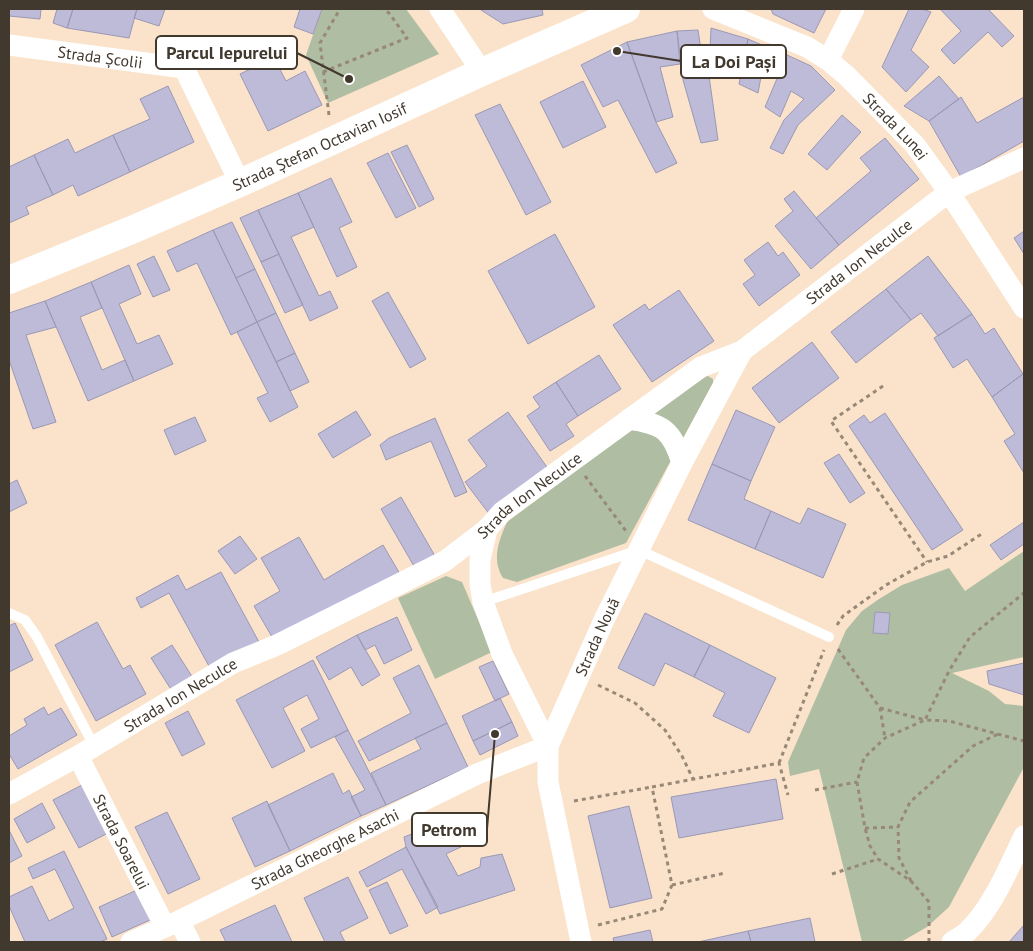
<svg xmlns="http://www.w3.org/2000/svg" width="1033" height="951" font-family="'PT Sans',sans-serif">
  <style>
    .green { fill: #afbea3 }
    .building { fill: #bebbd9; stroke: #9b98b5 }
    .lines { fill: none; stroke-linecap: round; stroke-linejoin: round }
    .path { stroke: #988877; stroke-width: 3; stroke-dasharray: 4 4; stroke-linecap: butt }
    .lane { stroke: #fff; stroke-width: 10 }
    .street { stroke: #fff; stroke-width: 21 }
    .primary { stroke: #fff; stroke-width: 28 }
    .labels { text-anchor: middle; stroke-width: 5; stroke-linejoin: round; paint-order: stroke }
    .street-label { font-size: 16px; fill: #41382e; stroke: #fff }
    .leader { fill: none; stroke: #41382e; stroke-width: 2 }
    .callout-dot { fill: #41382e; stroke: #fff; stroke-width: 2 }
    .callout { fill: #fff; stroke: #41382e; stroke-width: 2 }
    .callout-label { font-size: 18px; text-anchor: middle; font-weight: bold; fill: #41382e }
  </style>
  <rect width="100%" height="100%" fill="#fae3ca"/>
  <path class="green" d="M322,9H406L439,54L328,103L306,55Z
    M708,376L713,379V383L626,543L517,582L503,578C491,560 499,540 507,522L683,391L705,377Z
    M1024,551V657L952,673L989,691L1005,704L1024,706V767L949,907L927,927L901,942H862L819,769L790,776L788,762L846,630L862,611L879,599L902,585L949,568L965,591Z
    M446,576L462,582L492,652L435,679L398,598Z"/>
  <path class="building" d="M9,9H41L40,19L9,16Z
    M57,9H73L67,28L53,23Z
    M73,9H137L129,38L67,28Z
    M137,9H165L159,26L134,18Z
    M300,9H322L313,34L294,27Z
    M482,9H542L543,15L503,24L481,10Z
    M771,9H826L814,33L773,14Z
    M909,9H922L931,12L911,50L929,67L906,92L882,67Z
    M940,9H988L1014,36L1002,47L988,32L954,64L941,50L961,31Z
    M711,28L748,39L744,61L725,55L724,77L709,76Z
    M698,30L705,77L709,76L718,140L701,143L683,80L677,31Z
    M677,31L680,64L660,67L673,117L656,122L627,42Z
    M748,39L781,53L774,71L763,66L758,93L739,84Z
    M627,42L656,122L677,163L656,173L618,100L603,107L581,65Z
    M787,55L811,66L835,90L798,125L783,154L770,148L784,120L804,99L791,91L780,117L765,107Z
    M274,58L286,81L305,71L322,105L268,131L240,74Z
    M939,76L959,99L929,121L904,106Z
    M583,81L606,127L563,148L540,102Z
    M168,86L194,142L130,172L113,135L150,119L140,99Z
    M961,97L977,123L1024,97V141L961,177L929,121Z
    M500,104L551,202L526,215L475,115Z
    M842,115L861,132L827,170L808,154Z
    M113,135L130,172L78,196L73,185L53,195L34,155L68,139L75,153Z
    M885,138L919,179L839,245L816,218L871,171L860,158Z
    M407,145L434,199L419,207L391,152Z
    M388,153L416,208L396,218L367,163Z
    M34,155L53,195L26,207L29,214L9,223V167Z
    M331,178L352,222L339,228L357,267L337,277L298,193Z
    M794,191L839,245L811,269L775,226L793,211L784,199Z
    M298,193L314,227L291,237L319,296L330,291L338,308L310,321L258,210Z
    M258,210L279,254L261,262L240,218Z
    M232,222L255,269L236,278L213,230Z
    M213,230L257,322L231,335L197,263L177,272L167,251Z
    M1024,231V254L1014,238Z
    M555,234L595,307L528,344L488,271Z
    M768,242L778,256L783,252L800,275L759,306L743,284L755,275L744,260Z
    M279,254L303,305L285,313L261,262Z
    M154,256L170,290L153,297L137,264Z
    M928,256L972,314L938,336L921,313L911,320L886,289Z
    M129,265L141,294L119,304L137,344L159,335L173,364L134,381L91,282Z
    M255,269L276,313L257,322L236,278Z
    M91,282L102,308L80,317L102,370L125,360L134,381L88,401L45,301Z
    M886,289L911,320L856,363L831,332Z
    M679,290L714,341L652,382L613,325L645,304L649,310Z
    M388,292L426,359L410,368L372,301Z
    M45,301L56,327L26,335L56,422L33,429L9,360V313Z
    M276,313L295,353L276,362L257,322Z
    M972,314L985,334L994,328L1023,374L992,397L967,359L953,368L934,338Z
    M257,322L298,407L270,422L257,398L268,393L237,332Z
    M812,342L839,378L779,423L752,388Z
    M295,353L309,382L290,391L276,362Z
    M599,355L621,389L578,416L556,382Z
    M1023,374L1024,375V473L1004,441L1015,434L992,397Z
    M556,382L578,416L566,424L574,436L550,451L527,416L540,407L533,397Z
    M736,410L775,427L751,481L712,464Z
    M356,411L371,435L333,458L318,434Z
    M508,412L549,470L490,515L465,482L487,466L468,440Z
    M885,413L963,530L932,550L849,426L864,415L870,423Z
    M195,417L206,441L175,455L164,430Z
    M435,418L467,492L455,497L431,441L386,460L380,445L389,438Z
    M839,454L865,493L850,503L824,463Z
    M712,464L751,481L744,499L771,511L755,549L688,520Z
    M17,480L27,503L9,512V484Z
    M401,497L435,556L415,568L381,509Z
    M808,508L846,524L823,578L755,549L771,511L800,524Z
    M1024,522V544L1001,560L990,545Z
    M240,536L257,559L235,574L218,551Z
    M299,537L324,580L383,545L400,574L275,642L254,606L280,591L261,558Z
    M221,572L259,642L210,668L169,593L141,608L136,598L178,575L186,590Z
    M875,612L890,613L888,634L873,633Z
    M645,613L710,645L694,677L665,663L654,686L618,668Z
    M397,617L412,650L384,664L375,645L365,650L357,635Z
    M97,622L123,669L130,665L146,694L96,721L55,645Z
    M15,623L33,660L9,672V626Z
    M357,635L380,675L362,686L351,667L329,680L316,657Z
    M172,645L193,678L172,691L151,658Z
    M710,645L776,678L749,733L713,716L725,693L694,677Z
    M313,660L348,730L311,748L301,729L319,719L307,695L283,708L305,751L272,768L236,700Z
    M493,661L509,694L495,701L479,667Z
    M1024,663V695L989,684L987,671Z
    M419,665L447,723L369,761L358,741L411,713L393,678Z
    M500,698L512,722L473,741L462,716Z
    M44,707L48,715L61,708L77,735L18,769L9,754V736L27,725L24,719Z
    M188,711L205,744L182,756L165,723Z
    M512,722L518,736L480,755L473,741Z
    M447,723L468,767L386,805L371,773L421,749L415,738Z
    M348,730L386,805L361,816L351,797L365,790L335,737Z
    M333,773L343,794L349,790L361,816L290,851L268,805Z
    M776,779L783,819L679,838L671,797Z
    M82,785L108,833L79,848L53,800Z
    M267,801L290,851L255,867L232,818Z
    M42,803L55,828L27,843L14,819Z
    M629,806L652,898L610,908L588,816Z
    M167,812L200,879L168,894L135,827Z
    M448,820L463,846L446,854L458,876L480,867L481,858L502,854L515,890L440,914L406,847L404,837Z
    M9,830L22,856L9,863Z
    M406,847L438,907L426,914L402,869L367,887L359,872Z
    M64,851L107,939L100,942H25L9,906V897L32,886L49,921L74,908L55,869L33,879L28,868Z
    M348,877L368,918L340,932L345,942H325L304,898Z
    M387,882L408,926L390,934L369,890Z
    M137,890L150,920L112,937L99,907Z
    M275,905L292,942H226L220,930Z
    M810,918L815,942H751L748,931Z
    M1024,925V942H1009Z
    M650,930L653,942H614L613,938Z
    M748,931L751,942H698Z"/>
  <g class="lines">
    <path class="path" d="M323,72L407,38L389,13L383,9
      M329,115L320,43L340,9
      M883,386L831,421L927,562
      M585,476L626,531
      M837,625L843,616L886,585L927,562L948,556L983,533
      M838,649L880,708L885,738
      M598,685L635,703L665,730L682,756L693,779
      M880,708L925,720L949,671L970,637L1024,593
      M779,763L824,650
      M815,790L857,782
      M574,801L652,787
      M865,828L898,827
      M832,874L878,859
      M911,881L899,858L898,827L910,802L973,746L998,734
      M672,885L725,873
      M598,925L662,909L672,885L652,787L779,763L788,795
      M929,942V902L911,881L878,859L870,846L865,828L857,782L864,758L885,738L925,720L949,721L1024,741"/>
    <path class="lane" d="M483,602L639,550L829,637
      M9,613L25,620L37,637L94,746"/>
    <g class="street">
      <path d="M440,9L482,72"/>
      <path id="s1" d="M713,9L807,47L828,60L847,76L915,145L949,192L1024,308"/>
      <path id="s2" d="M9,45L184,68L240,183"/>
      <path d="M828,60L854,9"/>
      <path d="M629,419C663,424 672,430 682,463"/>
      <path d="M487,529L480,560V584L483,602L502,654L548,746"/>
      <path id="s3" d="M78,756L165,927"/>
      <path id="s4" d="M9,794L78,756L233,663L277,645L445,561L487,529L502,512L701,367L742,351L949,192L1024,158"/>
      <path d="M179,921L190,942"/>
      <path id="s5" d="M131,942L179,921L477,774L548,746"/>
      <path id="s6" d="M581,942L548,782V746L604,620L682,463L742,351"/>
      <path d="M952,942C957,939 964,935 968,931C993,907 1009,867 1024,836"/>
    </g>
    <path class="primary" id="s7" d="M9,280L134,229L240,183L482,72L626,9"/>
  </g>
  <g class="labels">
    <g class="street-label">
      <text dy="6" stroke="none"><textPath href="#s2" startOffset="92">Strada Școlii</textPath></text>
      <text dy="6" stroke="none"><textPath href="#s1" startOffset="221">Strada Lunei</textPath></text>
      <text dy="6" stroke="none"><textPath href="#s7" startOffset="338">Strada Ștefan Octavian Iosif</textPath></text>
      <text dy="6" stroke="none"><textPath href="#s4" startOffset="1008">Strada Ion Neculce</textPath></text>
      <text dy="6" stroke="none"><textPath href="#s4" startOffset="602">Strada Ion Neculce</textPath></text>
      <text dy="6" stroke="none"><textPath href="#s6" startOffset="319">Strada Nouă</textPath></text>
      <text dy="6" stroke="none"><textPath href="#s4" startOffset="198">Strada Ion Neculce</textPath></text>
      <text dy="6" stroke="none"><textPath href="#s3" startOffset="96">Strada Soarelui</textPath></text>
      <text dy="6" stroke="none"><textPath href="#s5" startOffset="215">Strada Gheorghe Asachi</textPath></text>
    </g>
  </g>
  <path class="leader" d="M349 79L297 53M617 51L681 61M495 734L487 829"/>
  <g class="callout-dot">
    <circle cx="349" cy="79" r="5"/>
    <circle cx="617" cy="51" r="5"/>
    <circle cx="495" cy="734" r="5"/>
  </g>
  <g class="callout">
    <rect x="156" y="36" width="141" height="33" rx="5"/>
    <rect x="681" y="45" width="105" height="33" rx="5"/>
    <rect x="412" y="813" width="75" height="33" rx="5"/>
  </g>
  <g class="callout-label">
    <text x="227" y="59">Parcul Iepurelui</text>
    <text x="734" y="68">La Doi Pași</text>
    <text x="449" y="836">Petrom</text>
  </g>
  <rect width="1033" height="951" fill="none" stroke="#41382e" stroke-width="20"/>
</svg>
